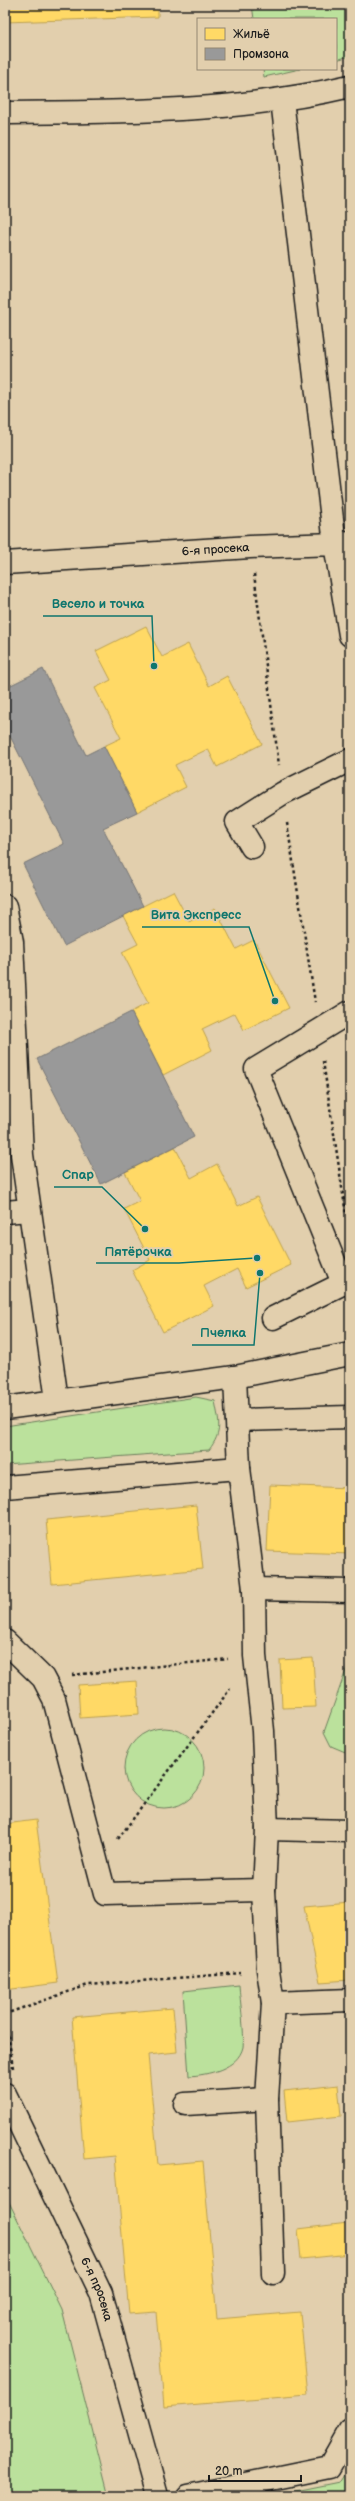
<svg xmlns="http://www.w3.org/2000/svg" width="355" height="2501" font-family="'Balsamiq Sans',sans-serif">
  <style>
    .green { fill: #bbe19c; stroke: #6c7e5c }
    .homes { fill: #ffd966; stroke: #bba050 }
    .industry { fill: #999; stroke: #747474 }
    .lines { fill: none; stroke-linecap: round; stroke-linejoin: round }
    .minor-casing { stroke: #1c1c1c; stroke-width: 25 }
    .path { stroke: #1c1c1c; stroke-width: 2.5; stroke-dasharray: 3 3; stroke-linecap: butt }
    .minor { stroke: #e2cfad; stroke-width: 22 }
    .labels { text-anchor: middle; stroke-width: 4; stroke-linejoin: round; paint-order: stroke }
    .street-label { font-size: 12px; fill: #1c1c1c; stroke: #e2cfad }
    .leader { fill: none; stroke: #0f766e; stroke-width: 1.5 }
    .callout-dot { fill: #0f766e; stroke: #e2cfad; stroke-width: 1.5 }
    .callout-label { font-size: 13px; text-anchor: middle; font-weight: bold; fill: #0f766e; stroke: #e2cfad; stroke-width: 4; stroke-linejoin: round; paint-order: stroke }
  </style>
  <rect width="100%" height="100%" fill="#e2cfad"/>
  <filter id="ink" filterUnits="userSpaceOnUse"><feTurbulence type="fractalNoise" baseFrequency=".025" numOctaves="2"/><feDisplacementMap in="SourceGraphic" scale="8" xChannelSelector="R" yChannelSelector="G"/><feConvolveMatrix kernelMatrix="1 2 1 2 8 2 1 2 1" color-interpolation-filters="sRGB"/></filter>
  <g filter="url(#ink)">
    <path class="green" d="M252,5H350V56L336,60V19H254Z
      M263,69H300L264,77Z
      M196,1397L215,1401C219,1423 223,1431 209,1450L5,1465V1426Z
      M350,1659V1754L331,1746L324,1732Z
      M124 1768a40 40 0 1 1 80 0a40 40 0 1 1-80 0Z
      M239,1985C240,2001 245,2033 243,2047C238,2069 207,2075 189,2076L183,1991Z
      M5,2194L62,2310L109,2496H5Z
      M350,2466V2496H271L340,2482Z"/>
    <path class="homes" d="M5,5H158V17L5,22Z
      M146,626L162,657L188,644L209,686L227,676L262,744L217,767L208,749L175,765L186,787L137,812L104,746L121,738L95,688L111,680L96,651Z
      M173,891L189,921L215,908L236,949L254,940L289,1008L244,1030L235,1013L202,1029L212,1050L163,1075L131,1012L148,1003L122,952L138,944L123,916Z
      M175,1147L191,1178L217,1164L238,1206L257,1197L291,1265L246,1287L237,1269L204,1286L214,1306L163,1332L132,1270L150,1260L124,1209L140,1201L125,1172Z
      M270,1485L350,1488V1554L267,1551Z
      M196,1505L203,1569L52,1584L46,1520Z
      M313,1658L316,1707L282,1708L280,1660Z
      M137,1681L139,1714L80,1718L78,1685Z
      M36,1820L58,1983L5,1990V1824Z
      M350,1902V1980L320,1982L304,1906Z
      M173,2008L177,2052L148,2055L158,2165L203,2161L217,2319L300,2312L308,2395L164,2407L156,2312L129,2314L115,2156L84,2159L72,2017Z
      M338,2085L341,2116L287,2122L284,2091Z
      M348,2223L350,2254L301,2259L298,2229Z"/>
    <path class="industry" d="M43,669L86,755L104,746L137,812L103,828L143,906L64,946L23,864L64,844L5,726V688Z
      M131,1012L194,1137L101,1184L37,1059Z"/>
    <g class="lines">
      <g class="minor-casing">
        <g id="minor">
          <path d="M282,100L335,544L350,542"/>
          <path d="M5,113C120,112 237,113 350,86"/>
          <path id="s1" d="M5,563L250,547L335,544L350,635"/>
          <path d="M252,847L237,822L283,793L350,760"/>
          <path d="M5,906L12,942L22,1155L57,1400"/>
          <path d="M5,1212L29,1210"/>
          <path d="M343,1283L256,1069L350,1012"/>
          <path d="M273,1318L350,1280"/>
          <path d="M235,1377L239,1468L254,1589L255,1656L263,1731L267,1829L264,1890"/>
          <path d="M5,1408L235,1377L350,1354"/>
          <path d="M237,1420L350,1417"/>
          <path d="M5,1487L239,1468"/>
          <path d="M254,1589L350,1591"/>
          <path d="M5,1641L43,1678L54,1699L105,1894L264,1890L268,1970L273,2003L267,2099L273,2273"/>
          <path d="M267,1829L350,1831"/>
          <path d="M273,2003L350,2000"/>
          <path id="s2" d="M5,2094L101,2293L157,2496"/>
          <path d="M185,2104L267,2099"/>
          <path d="M188,2496L329,2467L350,2430"/>
        </g>
      </g>
      <path class="path" d="M254,574L279,765
        M287,823L315,1002
        M323,1061L346,1214
        M72,1675L228,1659
        M118,1839L230,1689
        M13,2068L5,2014L88,1985L241,1973"/>
      <use href="#minor" class="minor"/>
    </g>
  </g>
  <g class="labels">
    <g class="street-label">
      <text dy="4" stroke="none"><textPath href="#s1" startOffset="211">6-я просека</textPath></text>
      <text dy="4" stroke="none"><textPath href="#s2" startOffset="216">6-я просека</textPath></text>
    </g>
  </g>
  <path class="leader" d="M154 666L152 616H43M275 1001L249 927H142M145 1229L102 1187H54M257 1258L179 1263H96M260 1273L254 1345H192"/>
  <g class="callout-dot">
    <circle cx="154" cy="666" r="4"/>
    <circle cx="275" cy="1001" r="4"/>
    <circle cx="145" cy="1229" r="4"/>
    <circle cx="257" cy="1258" r="4"/>
    <circle cx="260" cy="1273" r="4"/>
  </g>
  <g class="callout-label">
    <text x="98" y="608">Весело и точка</text>
    <text x="196" y="919">Вита Экспресс</text>
    <text x="78" y="1179">Спар</text>
    <text x="138" y="1256">Пятёрочка</text>
    <text x="223" y="1337">Пчелка</text>
  </g>
  <rect width="355" height="2501" fill="none" stroke="#e2cfad" stroke-width="20"/>
  <rect x="10" y="10" width="335" height="2481" fill="none" stroke="#1c1c1c" stroke-width="1.5" filter="url(#ink)"/>
  <rect x="197" y="18" width="140" height="52" fill="#e2cfad" stroke="#938773"/>
  <rect x="205" y="28" width="20" height="12" fill="#ffd966" stroke="#938773"/>
  <text x="233" y="38" font-size="12" fill="#1c1c1c">Жильё</text>
  <rect x="205" y="48" width="20" height="12" fill="#999999" stroke="#938773"/>
  <text x="233" y="58" font-size="12" fill="#1c1c1c">Промзона</text>
  <path d="M209 2475v6h92v-6" fill="none" stroke="#1c1c1c" stroke-width="2"/>
  <text x="215" y="2475" font-size="12" fill="#1c1c1c" stroke="#e2cfad" stroke-width="3" paint-order="stroke">20 m</text>
</svg>
